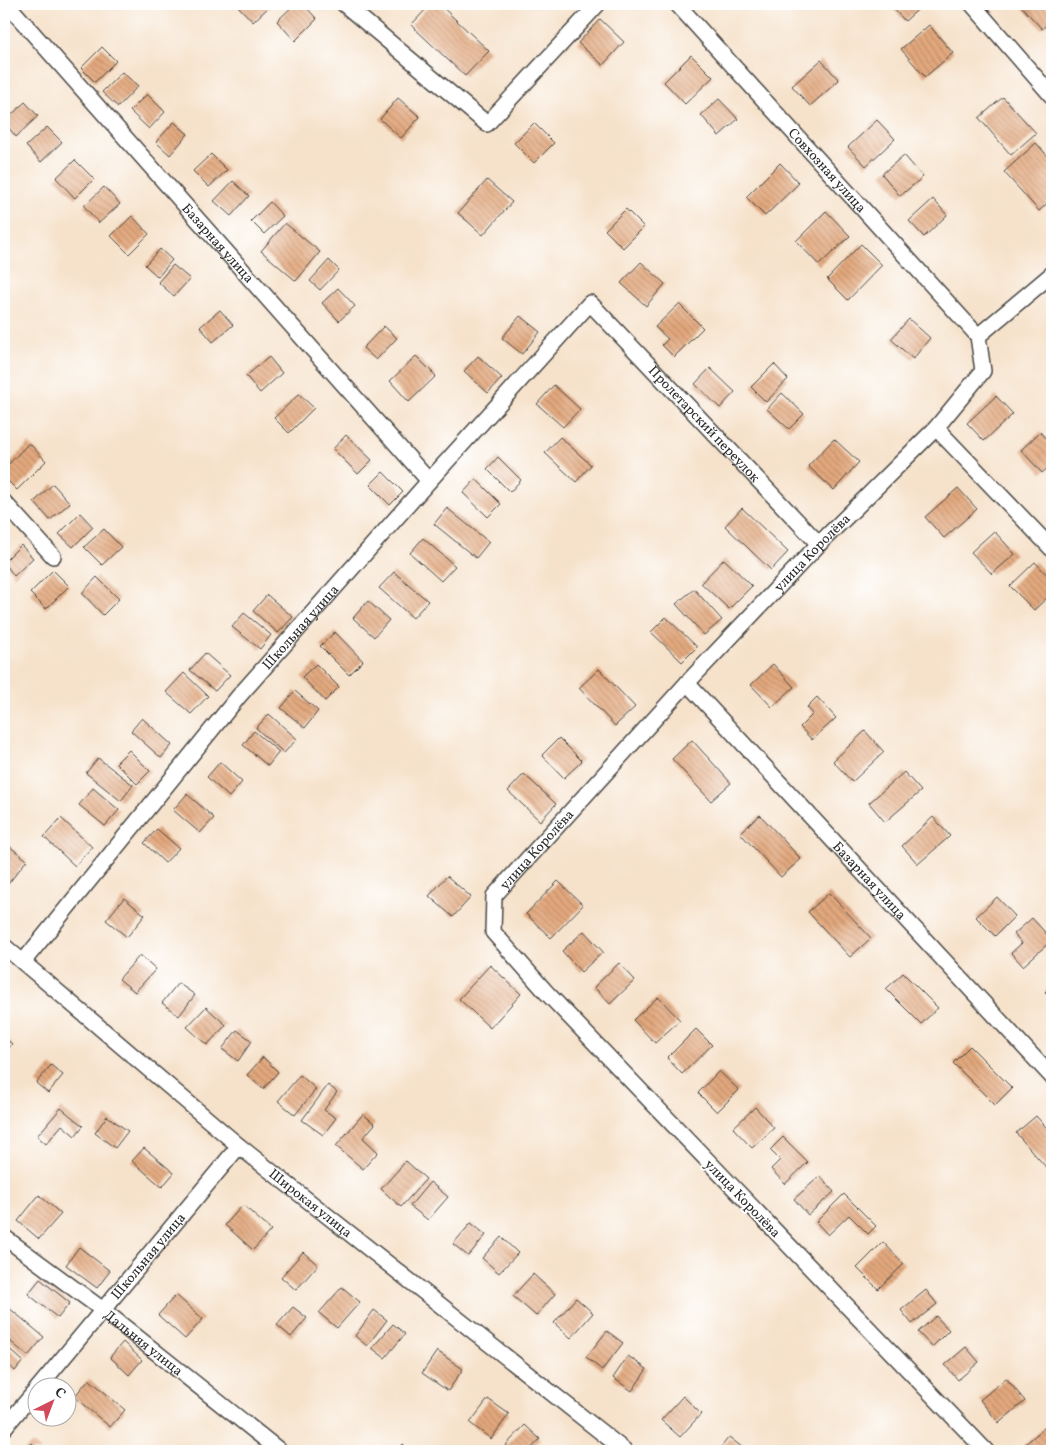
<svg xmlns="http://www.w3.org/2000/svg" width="1056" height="1455" font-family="Vollkorn,serif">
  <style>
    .building { fill: url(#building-back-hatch) }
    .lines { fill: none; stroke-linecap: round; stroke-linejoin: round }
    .street-casing { stroke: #494643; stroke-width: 18 }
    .street { stroke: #fff; stroke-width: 15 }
    .labels { text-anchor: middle; stroke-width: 4; stroke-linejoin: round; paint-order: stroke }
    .street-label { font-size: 14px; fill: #2b2b2b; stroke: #fff }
  </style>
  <defs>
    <pattern id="building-back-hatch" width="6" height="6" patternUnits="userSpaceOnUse" patternTransform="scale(1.25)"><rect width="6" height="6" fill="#e4a97e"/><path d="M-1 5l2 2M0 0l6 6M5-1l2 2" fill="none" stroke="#b98a67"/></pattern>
  </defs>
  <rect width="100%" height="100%" fill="#fff"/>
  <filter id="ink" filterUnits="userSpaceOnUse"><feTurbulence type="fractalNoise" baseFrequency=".02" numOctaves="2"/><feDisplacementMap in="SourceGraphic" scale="10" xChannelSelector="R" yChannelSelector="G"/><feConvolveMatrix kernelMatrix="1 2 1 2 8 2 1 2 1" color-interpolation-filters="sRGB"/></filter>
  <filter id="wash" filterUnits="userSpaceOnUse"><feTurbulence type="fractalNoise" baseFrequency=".0096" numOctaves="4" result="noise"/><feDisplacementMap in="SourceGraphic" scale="20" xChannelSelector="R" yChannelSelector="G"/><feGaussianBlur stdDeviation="1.12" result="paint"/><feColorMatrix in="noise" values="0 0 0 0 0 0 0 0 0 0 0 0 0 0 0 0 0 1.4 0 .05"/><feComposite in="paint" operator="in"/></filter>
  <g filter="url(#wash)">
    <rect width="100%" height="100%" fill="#f6e2cb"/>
    <g id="blocks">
      <path class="building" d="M236,4H272L253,22Z
        M295,4H303L317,19L295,41L277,21Z
        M370,4H383L377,10Z
        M431,4H439L489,51L465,76L411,25Z
        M889,4H924L905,21Z
        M1019,4H1052V20L1042,29Z
        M600,19L624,42L603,65L578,43Z
        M929,25L953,53L925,77L901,49Z
        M102,47L116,61L95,82L81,68Z
        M691,55L713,77L685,104L664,82Z
        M821,60L839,80L810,106L792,86Z
        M122,72L138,86L118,107L102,92Z
        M147,94L165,112L149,129L130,111Z
        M1003,97L1036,133L1011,155L979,118Z
        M398,98L420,117L401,138L380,119Z
        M719,99L738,119L719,136L701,115Z
        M25,102L38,116L16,137L4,122Z
        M877,120L895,139L866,166L848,147Z
        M174,122L188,134L170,155L156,142Z
        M534,123L554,143L534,163L514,143Z
        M47,127L62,142L41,162L26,146Z
        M1036,143L1052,161V199L1039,211L1004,172Z
        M211,154L227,170L209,187L193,171Z
        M904,155L923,177L900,196L882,174Z
        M75,160L94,179L75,198L56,178Z
        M780,163L799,183L765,216L746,197Z
        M487,180L512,202L483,235L458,213Z
        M233,181L249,196L231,216L214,201Z
        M104,187L120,204L99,223L84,206Z
        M933,199L947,215L924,237L909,221Z
        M270,202L283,216L264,234L251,221Z
        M626,209L644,227L623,248L605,230Z
        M826,211L850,236L819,265L796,241Z
        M132,216L149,234L129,254L111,236Z
        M285,223L320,252L296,281L261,251Z
        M861,244L882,265L848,300L827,279Z
        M160,249L172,260L158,277L145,265Z
        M329,260L339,270L320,290L310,281Z
        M641,262L665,284L646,306L621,283Z
        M173,265L190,279L174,296L158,282Z
        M338,288L355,306L339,321L322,303Z
        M679,304L703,328L674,357L662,345L668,339L655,327Z
        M220,310L233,325L213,342L200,327Z
        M520,316L540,332L522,354L502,338Z
        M909,319L930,338L913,359L891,339Z
        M384,326L397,338L376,360L363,348Z
        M416,356L436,376L409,402L390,381Z
        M478,356L502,378L488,393L464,371Z
        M269,357L282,373L260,393L246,376Z
        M774,364L788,379L766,402L751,387Z
        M710,368L735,392L720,408L695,384Z
        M554,385L580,409L563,427L537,404Z
        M782,393L804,414L789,429L767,409Z
        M299,394L314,408L289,433L274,418Z
        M996,396L1013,414L984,441L967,423Z
        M1040,432L1052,445V464L1042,473L1021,450Z
        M346,435L372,460L358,474L333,449Z
        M560,437L591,465L576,482L545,453Z
        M834,439L859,462L834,490L808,466Z
        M29,443L46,461L17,490L4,477V469Z
        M498,457L521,480L510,492L487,469Z
        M383,472L403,492L390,505L370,485Z
        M476,479L501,504L488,517L463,493Z
        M53,484L70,503L50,520L34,502Z
        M958,488L977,509L944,538L925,517Z
        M447,508L489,542L476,558L434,524Z
        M742,508L788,552L771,570L725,526Z
        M80,513L93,527L73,547L59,534Z
        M104,529L121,547L102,565L84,547Z
        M994,531L1015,554L992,574L971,552Z
        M423,538L455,566L441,581L410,553Z
        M21,545L33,558L14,576L4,562Z
        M724,559L752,586L729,609L701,583Z
        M1035,562L1052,580V593L1034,610L1010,586Z
        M53,570L69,586L46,609L30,593Z
        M394,572L428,601L413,618L379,588Z
        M97,577L119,599L103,615L82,593Z
        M694,589L722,620L704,635L676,604Z
        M267,595L293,617L278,633L253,611Z
        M368,601L389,620L374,637L353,618Z
        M244,613L271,635L260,649L232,627Z
        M666,617L697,647L682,662L651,632Z
        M335,632L363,661L349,675L320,646Z
        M205,653L230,675L215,691L190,670Z
        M316,664L339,687L325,701L302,677Z
        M773,664L794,687L772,707L751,685Z
        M599,669L635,707L615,726L579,688Z
        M184,673L208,696L191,714L166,692Z
        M295,691L318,711L305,728L281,708Z
        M817,697L836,718L812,740L800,727L813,714L807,707Z
        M269,714L297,739L284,753L256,728Z
        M142,718L172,745L161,758L131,731Z
        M254,731L279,752L268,766L243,745Z
        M865,731L884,752L852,782L833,761Z
        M559,738L582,761L564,778L542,755Z
        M692,740L731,783L711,801L672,759Z
        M129,750L150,771L137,784L116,763Z
        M98,758L133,785L121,801L86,773Z
        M220,762L242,782L229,797L207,777Z
        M904,772L921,791L885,822L869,803Z
        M524,774L556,804L540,821L508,791Z
        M93,788L119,810L105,826L79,805Z
        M187,794L214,818L200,833L173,810Z
        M760,815L801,859L781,877L740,833Z
        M933,817L950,836L918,864L902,846Z
        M61,818L92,847L75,866L44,837Z
        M157,829L179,848L165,863L144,843Z
        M9,846L27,860L8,884L4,880V853Z
        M447,876L471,897L453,917L429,896Z
        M558,881L583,905L551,938L526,914Z
        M829,893L871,938L850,957L808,912Z
        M997,897L1015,916L995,936L976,917Z
        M124,898L145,915L127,937L106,920Z
        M1032,918L1052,940L1023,966L1011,953L1022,943L1014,934Z
        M584,931L603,952L581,972L562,951Z
        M140,955L156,969L135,992L119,979Z
        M619,963L635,980L610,1004L594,987Z
        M490,965L521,994L490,1028L459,999Z
        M903,973L938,1008L921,1024L886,989Z
        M178,983L195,995L179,1016L162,1003Z
        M1052,985V1000L1045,992Z
        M658,997L680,1020L655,1043L633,1020Z
        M206,1007L226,1025L207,1045L187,1027Z
        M696,1029L712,1045L682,1074L667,1058Z
        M237,1030L252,1041L238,1061L222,1049Z
        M4,1037L12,1044L4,1054Z
        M970,1046L1012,1088L995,1105L953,1063Z
        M263,1057L278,1072L263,1089L247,1075Z
        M51,1065L63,1075L48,1093L36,1083Z
        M719,1071L739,1090L717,1112L698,1093Z
        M300,1075L316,1089L295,1115L278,1101Z
        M328,1085L337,1092L324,1110L336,1118L323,1135L302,1120Z
        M755,1107L774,1128L752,1148L733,1128Z
        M61,1108L83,1126L75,1136L62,1125L46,1144L37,1136Z
        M363,1114L375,1124L363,1138L378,1152L363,1169L336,1146Z
        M107,1116L128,1131L115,1148L95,1133Z
        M1036,1116L1052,1134V1174L1016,1133Z
        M783,1137L808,1162L785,1184L771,1169L780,1160L770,1150Z
        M144,1148L174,1173L162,1187L132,1161Z
        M406,1161L426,1179L401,1207L381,1189Z
        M820,1176L834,1192L808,1215L794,1199Z
        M430,1182L448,1197L428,1220L410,1206Z
        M844,1194L876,1226L868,1234L849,1215L828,1235L816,1222Z
        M39,1195L61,1214L39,1239L18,1221Z
        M243,1205L271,1230L253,1250L225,1225Z
        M471,1223L486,1235L468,1256L453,1244Z
        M501,1237L518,1253L499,1273L482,1258Z
        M883,1242L904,1264L878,1289L857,1268Z
        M79,1247L110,1271L97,1288L66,1265Z
        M303,1252L318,1265L296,1290L281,1277Z
        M533,1274L555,1294L536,1316L513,1296Z
        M40,1279L70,1303L58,1318L28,1294Z
        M342,1287L360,1302L337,1328L319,1313Z
        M926,1290L937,1304L912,1324L901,1310Z
        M176,1295L203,1319L185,1339L158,1315Z
        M576,1298L593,1313L571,1338L554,1323Z
        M8,1307L44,1337L28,1356L4,1336V1313Z
        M293,1307L307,1318L291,1337L277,1325Z
        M374,1310L387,1320L367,1346L355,1336Z
        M936,1316L949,1330L932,1347L918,1332Z
        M393,1324L405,1334L385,1358L372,1348Z
        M607,1331L623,1343L602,1370L586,1357Z
        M123,1342L142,1360L129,1375L110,1357Z
        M4,1344L23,1361L15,1371L4,1361Z
        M966,1347L979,1362L958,1380L945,1365Z
        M437,1351L463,1369L448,1391L422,1373Z
        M628,1356L647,1369L632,1391L613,1378Z
        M1006,1378L1025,1401L999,1423L980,1400Z
        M89,1379L125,1410L110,1427L74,1397Z
        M683,1396L701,1414L680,1437L661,1420Z
        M488,1399L509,1414L491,1439L470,1423Z
        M525,1425L540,1439L529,1451H513L506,1445Z
        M1044,1428L1052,1437V1445L1046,1451H1027L1023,1446Z
        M729,1437L747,1451H718Z
        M32,1443L41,1451H24Z
        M403,1444L411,1451H397Z"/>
    </g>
  </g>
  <g filter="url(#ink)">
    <use href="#blocks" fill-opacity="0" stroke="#494643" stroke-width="1"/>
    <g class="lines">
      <g class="street-casing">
        <g id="street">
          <path id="s1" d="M7,4L429,481"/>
          <path d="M344,4L487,124L598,4"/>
          <path id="s2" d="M677,4L978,336"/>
          <path d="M972,4L1052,96"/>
          <path d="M936,428L1052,549"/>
          <path d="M4,502L53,556"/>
          <path id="s3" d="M687,683L1052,1077"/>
          <path id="s4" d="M4,946L239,1146L625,1451"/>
          <path id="s5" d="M23,962L239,696L429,481L590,303L819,544"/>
          <path id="s6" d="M4,1237L103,1310L280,1451"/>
          <path id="s7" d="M38,1388L239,1146"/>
          <path d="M4,1428L38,1388"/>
          <path id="s8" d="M986,1451L546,992L493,932L494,896L687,683L819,544L936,428L983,371L978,336L1052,274"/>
        </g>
      </g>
      <use href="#street" class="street"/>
    </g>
  </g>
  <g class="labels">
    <g class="street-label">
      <text dy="5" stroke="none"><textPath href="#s2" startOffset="224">Совхозная улица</textPath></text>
      <text dy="5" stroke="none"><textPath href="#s1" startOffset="319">Базарная улица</textPath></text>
      <text dy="5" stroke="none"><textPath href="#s5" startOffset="1036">Пролетарский переулок</textPath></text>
      <text dy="5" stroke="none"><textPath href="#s8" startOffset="1220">улица Королёва</textPath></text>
      <text dy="5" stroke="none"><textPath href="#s5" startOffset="435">Школьная улица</textPath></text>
      <text dy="5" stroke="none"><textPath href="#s8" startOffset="815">улица Королёва</textPath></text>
      <text dy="5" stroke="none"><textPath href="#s3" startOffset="269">Базарная улица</textPath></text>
      <text transform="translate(743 1198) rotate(46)" y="5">улица Королёва</text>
      <text dy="5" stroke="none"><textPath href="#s4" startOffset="400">Широкая улица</textPath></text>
      <text dy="5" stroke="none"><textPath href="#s7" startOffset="172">Школьная улица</textPath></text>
      <text dy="5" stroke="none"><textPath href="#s6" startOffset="175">Дальняя улица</textPath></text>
    </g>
  </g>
  <rect width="1056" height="1455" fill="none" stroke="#fff" stroke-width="20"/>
  <g transform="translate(52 1402) rotate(42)"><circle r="24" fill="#ffffff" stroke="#aaaaaa"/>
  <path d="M0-4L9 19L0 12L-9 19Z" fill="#d1495b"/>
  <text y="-8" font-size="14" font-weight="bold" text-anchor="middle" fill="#2b2b2b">С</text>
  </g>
</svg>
